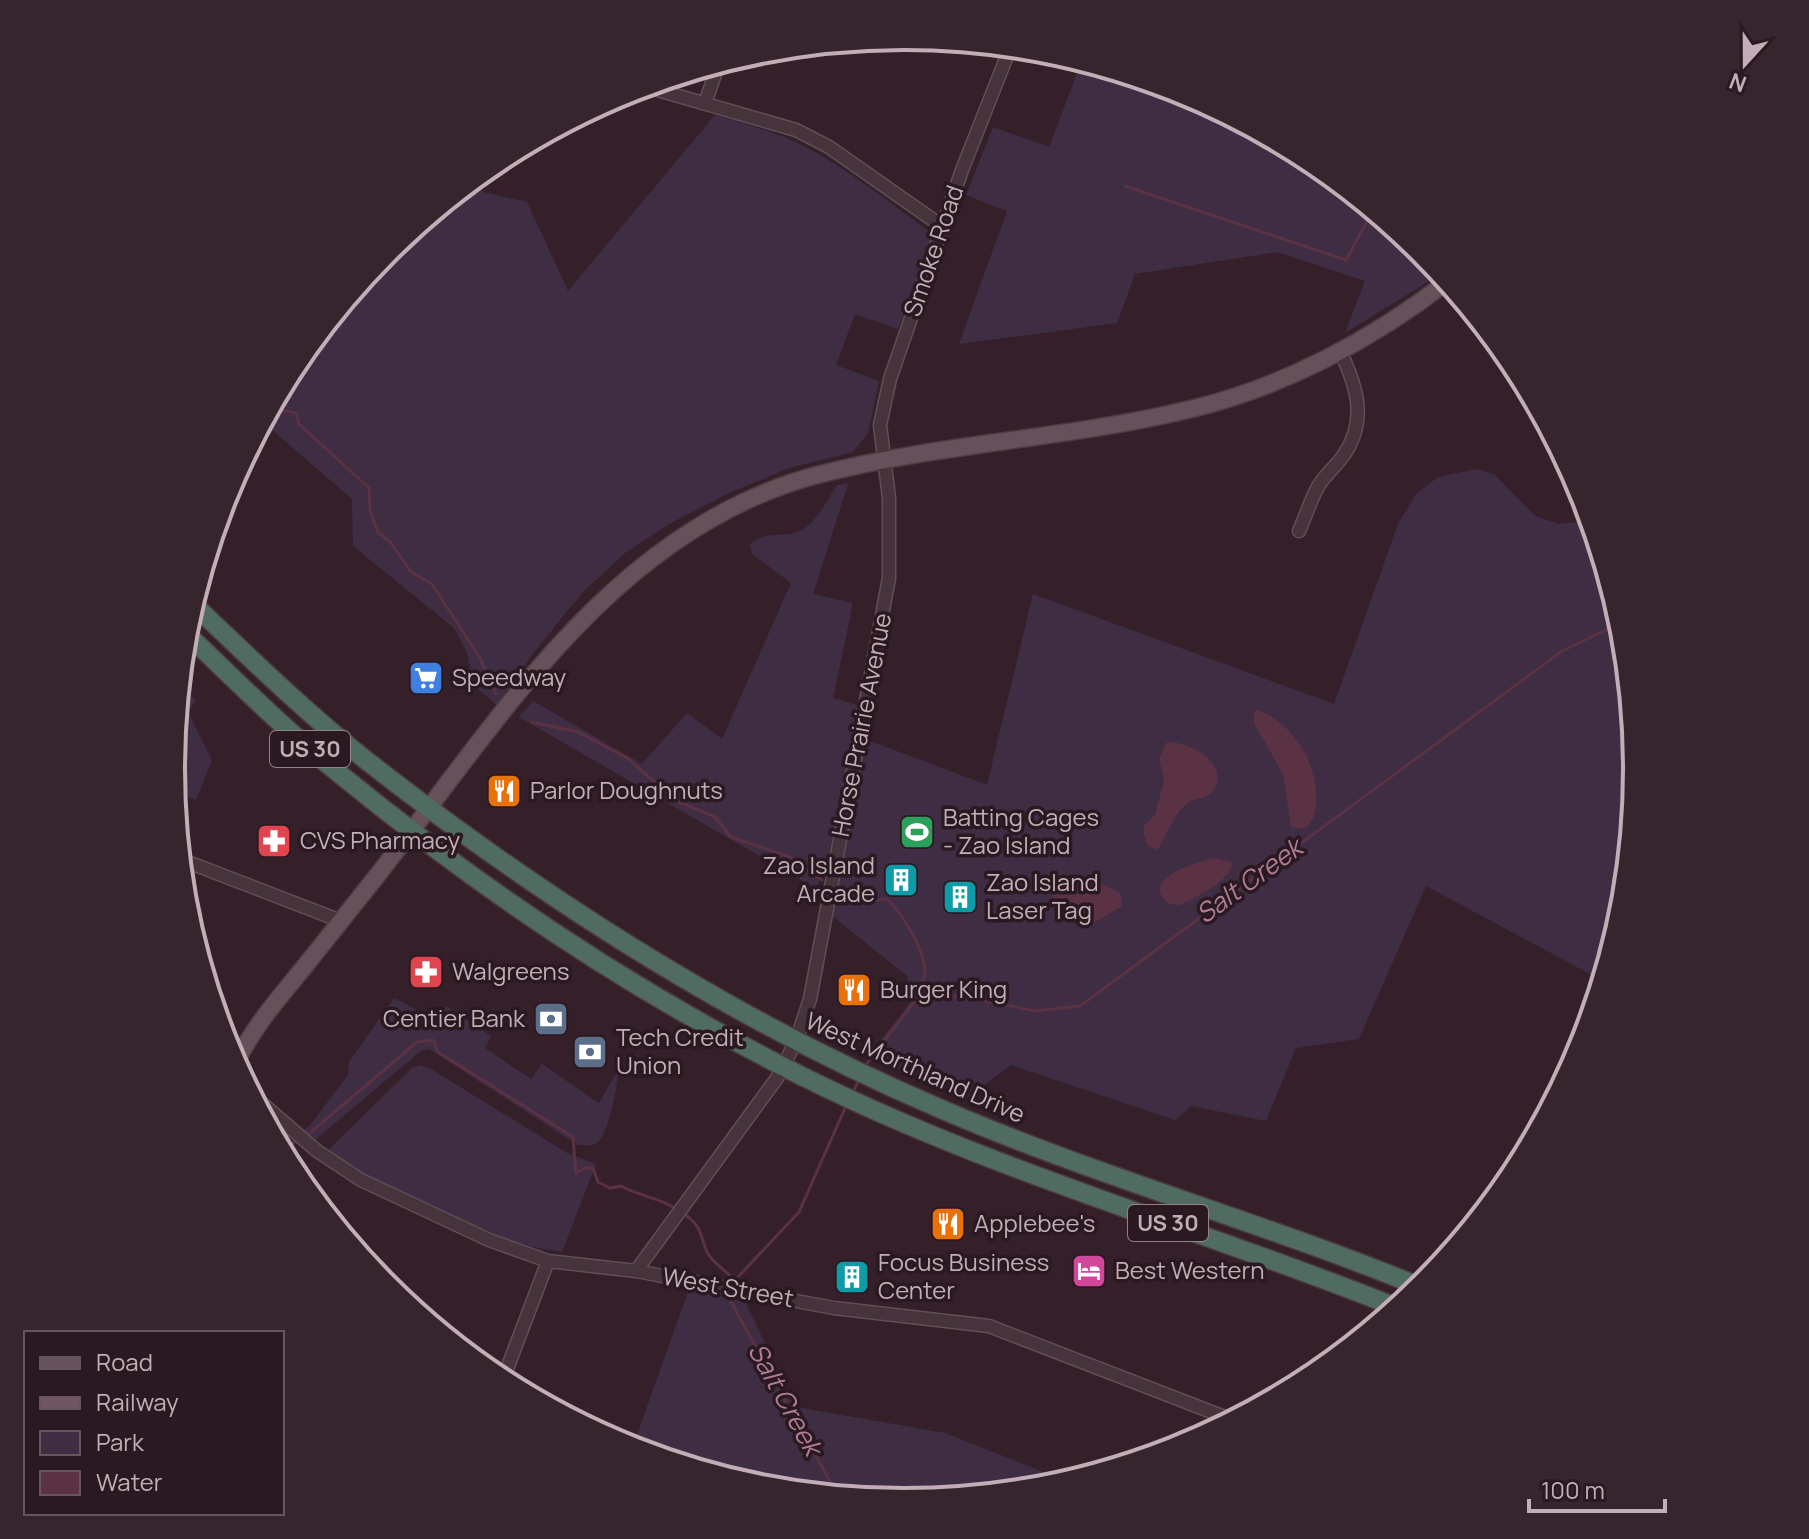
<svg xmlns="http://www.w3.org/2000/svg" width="1809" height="1539" font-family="Manrope,sans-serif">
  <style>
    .green { fill: #3f2d44 }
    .water { fill: #5a3244 }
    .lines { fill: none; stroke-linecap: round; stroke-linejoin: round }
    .stream { stroke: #5a3244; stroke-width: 3 }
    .minor-casing { stroke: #614e56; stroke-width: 15 }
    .major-casing { stroke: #4f3d45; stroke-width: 19 }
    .highway-casing { stroke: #4d3b43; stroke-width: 21 }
    .minor { stroke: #46333b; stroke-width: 12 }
    .major { stroke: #66515a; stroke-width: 16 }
    .highway { stroke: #506c60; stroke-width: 18 }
    .rail { stroke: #6f5762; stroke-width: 3; stroke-dasharray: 8 8; stroke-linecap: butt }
    .labels { text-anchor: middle; stroke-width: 7; stroke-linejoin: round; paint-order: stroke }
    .shield { fill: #2a1921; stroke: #958189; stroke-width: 2 }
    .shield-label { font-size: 22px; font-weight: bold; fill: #c3adb6 }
    .street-label { font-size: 24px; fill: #c3adb6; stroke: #2a1921 }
    .poi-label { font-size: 24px; fill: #c3adb6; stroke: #2a1921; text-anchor: start }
    .water-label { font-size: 26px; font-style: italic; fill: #b07d95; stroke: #2a1921 }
    .rim { fill: none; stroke: #c3adb6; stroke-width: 4 }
  </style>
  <rect width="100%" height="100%" fill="#35202a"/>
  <path class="green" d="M1082,60L1186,92L1312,160L1423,251L1442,273L1345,333L1365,281L1277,252L1135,274L1117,323L959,344L1007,211L966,195L993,127L1049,147Z
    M715,115C745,124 775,132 804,146C848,169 888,202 929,231L931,240L898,329L855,314L836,365L879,381L868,433L853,452L789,468L729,493L669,524L625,553L582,593L535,651L497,705L472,684L468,655L454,628L353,546L352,499L263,422L295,362L386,251L477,176L483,192L527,202L568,291Z
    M1477,469L1494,474L1535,516L1559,524L1587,521L1591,517L1624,627L1638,770L1624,913L1603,981L1426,886L1359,1039L1296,1048L1266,1121L1191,1106L1175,1120L1011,1065L967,1098L868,1056L910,1003L907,976L831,915L862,743L865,739L987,785L1033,594L1334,704L1398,524L1416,494L1438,477Z
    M848,484L813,594L853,603L833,698L858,705L826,871L815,888L519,717L533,701L642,764L687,713L722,739L791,583L752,554L750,544C769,529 782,539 800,531C817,523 827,500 837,485Z
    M179,685L196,700L188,712L212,760L196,800L173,791C171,768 172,750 180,729L175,726Z
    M394,998L430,1017L436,1016L446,1006L491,1036L485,1048L531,1079L542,1064L599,1103L618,1070C618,1085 609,1133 597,1143C591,1147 585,1145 578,1145L429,1049L422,1050L315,1140L303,1131L311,1124L348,1075L349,1062Z
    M420,1065L431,1069L567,1153L596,1164L562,1252C515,1246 475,1227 432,1207C395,1190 361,1174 327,1151L412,1068Z
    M689,1289L745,1302L796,1407L945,1433L1069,1482L1047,1489L904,1503L761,1489L632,1449Z"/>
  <path class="water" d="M1258,710C1295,725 1318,764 1316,802C1316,814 1313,823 1303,829L1291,827L1283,774L1254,723V712Z
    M1167,742C1189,741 1233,764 1212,792C1206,800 1197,797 1189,802C1175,812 1166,835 1158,850L1148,846L1143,832L1144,826L1155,815L1164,780L1159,758Z
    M1214,858L1233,862C1229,883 1197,896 1180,905C1173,905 1167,904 1163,898C1146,877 1200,861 1214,858Z
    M1058,873C1081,879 1100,880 1121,894L1122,906L1092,924L1088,921L1077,922L1067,908C1052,902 1042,886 1058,873Z"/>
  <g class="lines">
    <path class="stream" d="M1125,186L1346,260L1373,210
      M274,401L281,410L296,413L299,424L369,488L370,511L378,532L391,543L411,572L432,584L480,658L496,694
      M532,722L578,732L627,758L677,801L715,817L731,837L790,857L822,880
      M846,890L868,901L887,899C902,913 925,950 925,972C925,981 917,993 914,1002
      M865,1066L914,1002L958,996L1036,1011L1080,1006L1562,651L1606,630L1620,613
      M854,1090L858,1082
      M311,1132L417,1042L433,1040L438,1052L573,1137L576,1173L586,1168H593L598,1182L610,1188L621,1186C639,1196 661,1198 678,1210
      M281,1151L298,1140
      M684,1214C703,1227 699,1234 707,1252C712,1262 727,1272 735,1280
      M736,1279L799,1212L846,1106
      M731,1302L838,1496"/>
    <g class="minor-casing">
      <path id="minor" d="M644,86L796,130L829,147L943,227
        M705,103L719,63
        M1299,531C1306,516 1311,498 1319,485C1326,474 1336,466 1343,456C1368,421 1357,386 1340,351
        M180,859L341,921
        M250,1093L317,1151L361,1180L489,1240L548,1261L636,1271L834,1308L989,1326L1235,1421
        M636,1271L777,1078L796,1041L810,999L889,578V498L880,425L890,379L962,170L1011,46
        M502,1382L548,1261"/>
    </g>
    <g class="major-casing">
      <path id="major" d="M235,1065C252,1028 279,998 305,966C329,936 352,907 376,877C498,722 613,529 817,475C939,443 1068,439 1191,409C1284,387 1373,339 1448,281"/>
    </g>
    <g class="highway-casing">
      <path id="highway" d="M192,603C247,655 302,709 362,757C540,897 732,1020 941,1109C1098,1177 1265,1223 1423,1288
        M185,632C236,681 286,731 341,775C477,886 625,986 782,1066C979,1168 1194,1226 1398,1308"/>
    </g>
    <use href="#minor" class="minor"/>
    <use href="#major" class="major"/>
    <use href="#highway" class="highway"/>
    <path class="rail" d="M336,1228L497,1380"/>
  </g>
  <defs>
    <g id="supermarket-square" transform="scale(1.8)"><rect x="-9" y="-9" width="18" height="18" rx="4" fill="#3f7fe0" stroke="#2a1921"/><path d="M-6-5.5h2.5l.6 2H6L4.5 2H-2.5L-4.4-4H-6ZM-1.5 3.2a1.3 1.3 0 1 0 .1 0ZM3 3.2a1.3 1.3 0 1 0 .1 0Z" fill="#fff"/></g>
    <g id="restaurant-square" transform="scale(1.8)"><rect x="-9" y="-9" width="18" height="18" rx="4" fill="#e8710a" stroke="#2a1921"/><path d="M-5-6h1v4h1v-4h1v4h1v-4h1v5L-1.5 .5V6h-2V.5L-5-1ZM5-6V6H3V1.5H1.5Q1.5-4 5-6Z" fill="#fff"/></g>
    <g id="stadium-square" transform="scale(1.8)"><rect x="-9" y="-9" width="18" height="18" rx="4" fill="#2e9e5b" stroke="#2a1921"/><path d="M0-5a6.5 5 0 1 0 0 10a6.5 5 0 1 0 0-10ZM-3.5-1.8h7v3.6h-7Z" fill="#fff"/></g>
    <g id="pharmacy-square" transform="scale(1.8)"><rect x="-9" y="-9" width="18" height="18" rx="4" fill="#e0444e" stroke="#2a1921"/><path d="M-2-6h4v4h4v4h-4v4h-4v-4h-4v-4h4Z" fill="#fff"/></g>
    <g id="building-square" transform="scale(1.8)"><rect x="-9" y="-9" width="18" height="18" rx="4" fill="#0f9aa8" stroke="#2a1921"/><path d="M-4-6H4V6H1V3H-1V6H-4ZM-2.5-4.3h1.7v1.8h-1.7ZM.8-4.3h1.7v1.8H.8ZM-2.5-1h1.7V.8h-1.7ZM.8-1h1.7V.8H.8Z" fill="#fff"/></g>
    <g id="bank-square" transform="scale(1.8)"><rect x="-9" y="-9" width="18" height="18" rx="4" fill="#5c6f8a" stroke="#2a1921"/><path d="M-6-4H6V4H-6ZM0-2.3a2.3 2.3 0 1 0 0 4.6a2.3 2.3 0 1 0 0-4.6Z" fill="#fff"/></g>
    <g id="hotel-square" transform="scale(1.8)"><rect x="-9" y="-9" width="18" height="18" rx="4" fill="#d1479c" stroke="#2a1921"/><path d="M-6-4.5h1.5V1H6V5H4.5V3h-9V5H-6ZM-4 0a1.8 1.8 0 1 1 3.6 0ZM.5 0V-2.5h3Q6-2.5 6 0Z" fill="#fff"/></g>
  </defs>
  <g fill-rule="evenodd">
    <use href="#supermarket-square" x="426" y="678"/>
    <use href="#restaurant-square" x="504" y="791"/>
    <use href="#stadium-square" x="917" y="832"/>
    <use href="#pharmacy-square" x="274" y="841"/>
    <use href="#building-square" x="901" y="880"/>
    <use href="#building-square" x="960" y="897"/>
    <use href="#pharmacy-square" x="426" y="972"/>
    <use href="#restaurant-square" x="854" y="990"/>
    <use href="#bank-square" x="551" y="1019"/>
    <use href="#bank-square" x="590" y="1052"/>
    <use href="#restaurant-square" x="948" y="1224"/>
    <use href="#hotel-square" x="1089" y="1271"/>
    <use href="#building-square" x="852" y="1277"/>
  </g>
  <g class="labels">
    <g class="shield">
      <rect x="270" y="731" width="80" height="36" rx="6"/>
      <rect x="1128" y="1205" width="80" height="36" rx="6"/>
    </g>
    <g class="shield-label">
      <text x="310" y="757">US 30</text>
      <text x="1168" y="1231">US 30</text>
    </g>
    <g class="street-label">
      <text transform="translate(934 251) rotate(-71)" y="8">Smoke Road</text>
      <text transform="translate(862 725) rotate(-79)" y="8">Horse Prairie Avenue</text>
      <text transform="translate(915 1068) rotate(24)" y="8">West Morthland Drive</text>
      <text transform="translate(728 1288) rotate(10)" y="8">West Street</text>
    </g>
    <g class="poi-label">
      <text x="452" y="686">Speedway</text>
      <text x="530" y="799">Parlor Doughnuts</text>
      <text x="943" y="826">Batting Cages<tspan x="943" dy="28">- Zao Island</tspan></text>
      <text x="300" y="849">CVS Pharmacy</text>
      <text x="875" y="874" text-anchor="end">Zao Island<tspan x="875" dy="28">Arcade</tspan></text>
      <text x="986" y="891">Zao Island<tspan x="986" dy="28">Laser Tag</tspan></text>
      <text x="452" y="980">Walgreens</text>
      <text x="880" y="998">Burger King</text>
      <text x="525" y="1027" text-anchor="end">Centier Bank</text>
      <text x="616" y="1046">Tech Credit<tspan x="616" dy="28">Union</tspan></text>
      <text x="974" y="1232">Applebee's</text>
      <text x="878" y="1271">Focus Business<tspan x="878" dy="28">Center</tspan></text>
      <text x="1115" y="1279">Best Western</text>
    </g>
    <g class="water-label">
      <text transform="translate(1249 881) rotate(-36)" y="9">Salt Creek</text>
      <text transform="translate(785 1399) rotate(61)" y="9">Salt Creek</text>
    </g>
  </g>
  <path d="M0 0H1809V1539H0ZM185 769a719 719 0 1 1 1438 0a719 719 0 1 1-1438 0Z" fill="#36252d" fill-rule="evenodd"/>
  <path class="rim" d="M185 769a719 719 0 1 1 1438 0a719 719 0 1 1-1438 0Z"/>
  <rect x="24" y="1331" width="260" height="184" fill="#2a1921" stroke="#67545d" stroke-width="2"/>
  <rect x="40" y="1357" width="40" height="12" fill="#66515a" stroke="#67545d" stroke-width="2"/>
  <text x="96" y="1371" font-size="24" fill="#c3adb6">Road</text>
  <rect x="40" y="1397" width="40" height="12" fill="#6f5762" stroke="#67545d" stroke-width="2"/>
  <text x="96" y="1411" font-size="24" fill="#c3adb6">Railway</text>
  <rect x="40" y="1431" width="40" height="24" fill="#3f2d44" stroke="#67545d" stroke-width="2"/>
  <text x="96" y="1451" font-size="24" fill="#c3adb6">Park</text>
  <rect x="40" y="1471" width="40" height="24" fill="#5a3244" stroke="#67545d" stroke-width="2"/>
  <text x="96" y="1491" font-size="24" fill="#c3adb6">Water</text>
  <g transform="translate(1745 64) rotate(201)" stroke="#2a1921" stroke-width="6" paint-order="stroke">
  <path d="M0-6L14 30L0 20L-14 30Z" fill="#c3adb6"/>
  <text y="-12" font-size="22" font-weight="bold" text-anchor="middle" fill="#c3adb6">N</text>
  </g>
  <path d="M1529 1499v12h136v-12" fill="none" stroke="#c3adb6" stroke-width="4"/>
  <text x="1541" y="1499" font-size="24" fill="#c3adb6" stroke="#2a1921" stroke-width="6" paint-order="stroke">100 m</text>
</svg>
